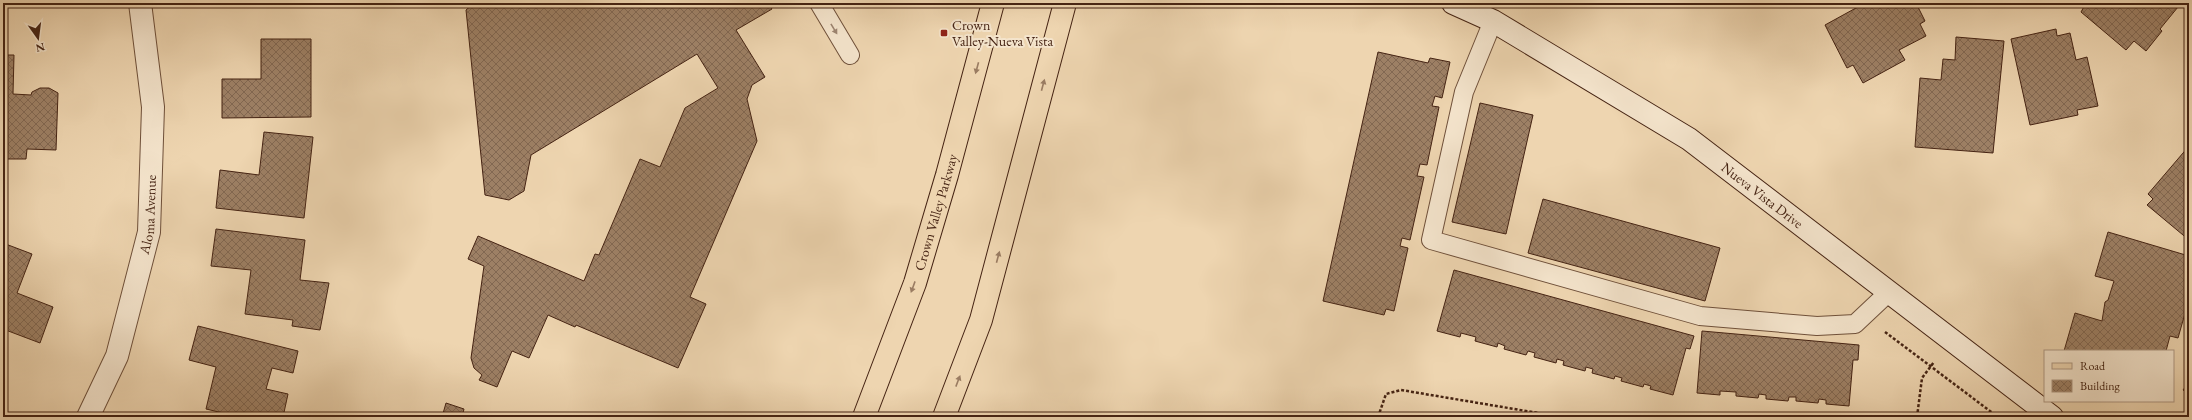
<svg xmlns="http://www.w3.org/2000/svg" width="2192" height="420" font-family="'EB Garamond',serif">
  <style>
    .building { fill: url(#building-cross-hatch); stroke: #452313 }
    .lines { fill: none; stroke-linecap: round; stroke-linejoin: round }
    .lane-casing { stroke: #6f503a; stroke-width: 20 }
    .street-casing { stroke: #6f503a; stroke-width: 24 }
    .secondary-casing { stroke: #452313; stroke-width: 24 }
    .primary-casing { stroke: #452313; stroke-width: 24 }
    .path { stroke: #452313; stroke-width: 2.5; stroke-dasharray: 3 2; stroke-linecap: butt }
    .lane { stroke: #f4e4cc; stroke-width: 18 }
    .street { stroke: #f4e4cc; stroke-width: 22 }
    .secondary { stroke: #f4e4cc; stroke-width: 22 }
    .primary { stroke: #eed5b0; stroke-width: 22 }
    .oneway { fill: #9c8470 }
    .oneway2 { fill: #9a7c62 }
    .poi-dot { fill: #8f2418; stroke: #f4e4cc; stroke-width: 1.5 }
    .labels { text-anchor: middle; stroke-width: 4; stroke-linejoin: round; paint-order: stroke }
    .poi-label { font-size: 14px; fill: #452313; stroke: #f4e4cc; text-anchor: start }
    .street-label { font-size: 14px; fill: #452313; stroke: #f4e4cc }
  </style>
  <defs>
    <pattern id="building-cross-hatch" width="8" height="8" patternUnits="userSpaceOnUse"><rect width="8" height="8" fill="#9d8065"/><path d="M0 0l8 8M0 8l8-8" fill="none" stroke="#826852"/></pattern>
  </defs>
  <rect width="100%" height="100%" fill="#eed5b0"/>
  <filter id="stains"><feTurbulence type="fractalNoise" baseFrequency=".005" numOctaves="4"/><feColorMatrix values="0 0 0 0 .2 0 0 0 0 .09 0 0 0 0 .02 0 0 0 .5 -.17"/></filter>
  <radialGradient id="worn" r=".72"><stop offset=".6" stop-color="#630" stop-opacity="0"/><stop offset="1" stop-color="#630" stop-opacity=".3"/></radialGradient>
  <path class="building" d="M474,3H768L772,9L736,30L765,77L752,85L747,99L757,141L690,297L706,304L678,368L576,325L575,327L548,315L529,358L512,351L497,387L479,380L482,375L474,368L471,358L484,266L468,259L478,236L584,281L595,254L599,255L640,159L660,167L685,108L718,88L697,54L531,155L524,191L509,200L485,195L466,10Z
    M1865,3H1916L1925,21L1920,24L1926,36L1899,50L1905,60L1863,83L1853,65L1847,68L1825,25Z
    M2086,3H2174L2178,7L2160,29L2162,31L2146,51L2134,41L2126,50L2081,12Z
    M2056,29L2057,36L2070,33L2076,60L2087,57L2098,106L2077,110L2078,115L2030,125L2011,39Z
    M1956,37L2004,41L1993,153L1915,147L1920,78L1941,80L1943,59L1955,60Z
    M261,39H311V117L222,118V79H261Z
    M1378,52L1428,63L1430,58L1450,62L1442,98L1435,96L1432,106L1439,107L1427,165L1420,164L1417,176L1424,177L1410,240L1402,238L1400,246L1408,248L1394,311L1386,309L1384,315L1323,301Z
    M3,53L5,55H14L13,94L31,95L32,92L40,88H49L58,93L56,150L27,149L26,159H3Z
    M1480,103L1533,115L1506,234L1452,222Z
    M264,132L313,137L304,218L216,208L220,170L259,175Z
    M2189,146V240L2147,205L2153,199L2148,194Z
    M1543,199L1720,248L1705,301L1528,253Z
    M216,229L305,240L300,280L329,283L320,330L292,326L293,320L245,314L251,270L211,266Z
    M2108,232L2189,256V311L2186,310L2178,338L2170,336L2166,351H2064L2075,313L2102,321L2105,302L2108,300L2114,281L2095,276Z
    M3,243L32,254L17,293L53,307L40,343L3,329Z
    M1454,270L1694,336L1690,349L1686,348L1673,395L1650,389L1651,386L1644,384L1643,387L1621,381L1622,378L1615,376L1614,379L1592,373L1593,369L1586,367L1585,371L1563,365L1564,361L1557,359L1556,363L1534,357L1535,353L1528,351L1526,355L1504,349L1505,346L1498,343L1497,347L1475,341L1476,337L1461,333L1460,337L1437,331Z
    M198,326L298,351L293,373L272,368L266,389L288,394L283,417H240L206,409L216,367L189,360Z
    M1702,331L1859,345L1858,360H1853L1849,406L1826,404V400L1819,399L1818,403L1796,401V397H1789L1788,401L1766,399V395L1759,394L1758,398L1736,396V392L1720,391V395L1697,393Z
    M2189,382V394L2183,390Z
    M446,403L464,409L462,417H442Z"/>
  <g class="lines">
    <g class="lane-casing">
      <path id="lane" d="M819,3L850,55
        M1493,21L1464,92L1431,240L1700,316L1817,326L1855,324L1889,292"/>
    </g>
    <g class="street-casing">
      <g id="street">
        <path id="s1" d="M88,417L117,356L149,232L153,107L140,3"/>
      </g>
    </g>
    <g class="secondary-casing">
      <g id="secondary">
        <path id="s2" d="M1453,3L1493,21L1689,139L2052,417"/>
      </g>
    </g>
    <g class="primary-casing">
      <g id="primary">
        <path id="s3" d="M864,417L915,283L947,175L993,3"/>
        <path d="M944,417L981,320L1065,3"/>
      </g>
    </g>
    <path class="path" d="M1885,332L1998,417
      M1378,417L1386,394L1401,390L1562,417
      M1917,417L1922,378L1934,362"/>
    <use href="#lane" class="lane"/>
    <use href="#street" class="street"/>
    <use href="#secondary" class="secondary"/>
    <use href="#primary" class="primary"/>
  </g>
  <defs><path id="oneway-solid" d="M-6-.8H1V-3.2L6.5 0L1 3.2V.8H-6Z"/></defs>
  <use class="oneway" href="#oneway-solid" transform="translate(834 29) rotate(59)"/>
  <g class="oneway2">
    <use href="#oneway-solid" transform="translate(977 68) rotate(105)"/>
    <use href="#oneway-solid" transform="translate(1043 85) rotate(-75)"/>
    <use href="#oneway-solid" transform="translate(998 257) rotate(-75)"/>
    <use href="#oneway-solid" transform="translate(913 287) rotate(110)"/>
    <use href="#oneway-solid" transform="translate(958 381) rotate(-69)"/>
  </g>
  <rect class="poi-dot" x="940" y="29" width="8" height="8" rx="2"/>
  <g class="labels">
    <g class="poi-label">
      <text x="952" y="30">Crown<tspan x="952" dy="16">Valley-Nueva Vista</tspan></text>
    </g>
    <g class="street-label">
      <text dy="5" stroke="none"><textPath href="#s2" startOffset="365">Nueva Vista Drive</textPath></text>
      <text dy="5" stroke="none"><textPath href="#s3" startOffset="217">Crown Valley Parkway</textPath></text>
      <text dy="5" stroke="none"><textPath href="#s1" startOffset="213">Aloma Avenue</textPath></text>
    </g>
  </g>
  <rect width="2192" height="420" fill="none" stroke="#eed5b0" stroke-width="16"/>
  <rect x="4" y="4" width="2184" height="412" fill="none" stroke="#452313" stroke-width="2"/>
  <rect x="8" y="8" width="2176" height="404" fill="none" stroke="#452313"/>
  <rect x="2044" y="350" width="130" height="52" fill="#f4e4cc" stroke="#ae9782"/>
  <rect x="2052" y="363" width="20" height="6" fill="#eed5b0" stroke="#ae9782"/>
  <text x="2080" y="370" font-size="12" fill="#452313">Road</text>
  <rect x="2052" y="380" width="20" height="12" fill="url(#building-cross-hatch)" stroke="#ae9782"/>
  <text x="2080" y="390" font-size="12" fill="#452313">Building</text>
  <g transform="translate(38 38) rotate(166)" stroke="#f4e4cc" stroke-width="3" paint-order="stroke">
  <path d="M0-3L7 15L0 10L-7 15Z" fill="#452313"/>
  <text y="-6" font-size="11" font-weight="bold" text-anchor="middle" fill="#452313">N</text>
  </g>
  <rect width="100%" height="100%" filter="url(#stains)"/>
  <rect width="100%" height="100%" fill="url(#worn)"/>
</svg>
